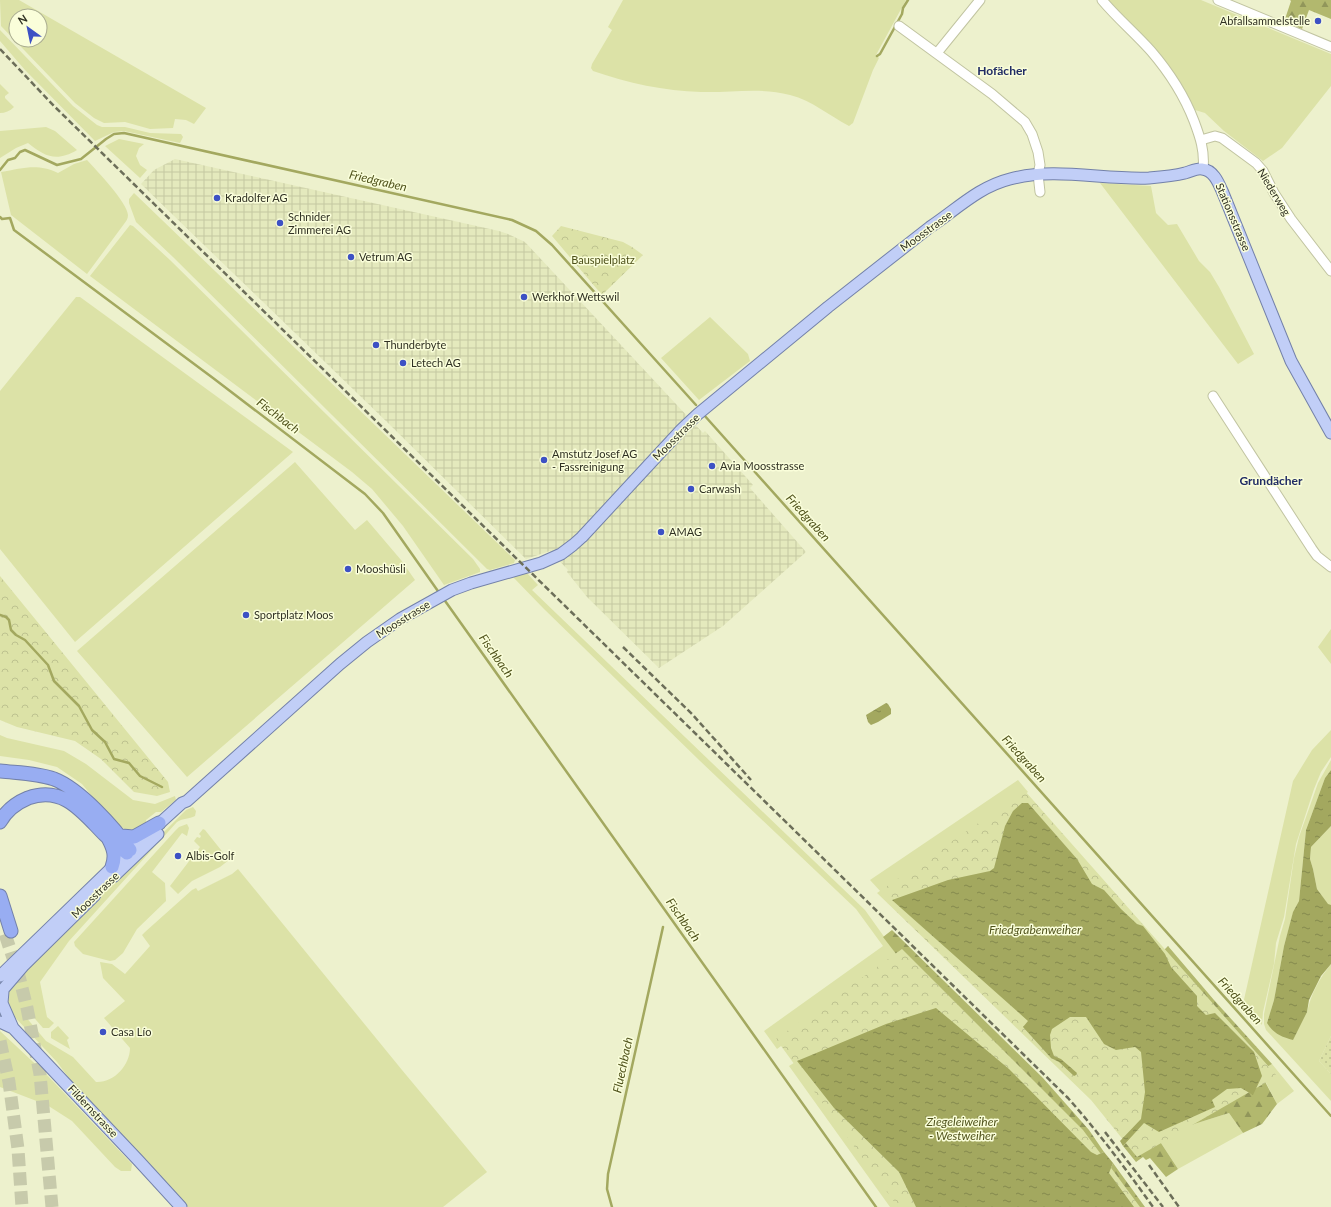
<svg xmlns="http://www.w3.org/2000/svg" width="1331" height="1207" font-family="Lato,sans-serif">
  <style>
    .industrial { fill: url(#industrial-grid) }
    .grass { fill: #dce2a7; fill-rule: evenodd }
    .forest { fill: url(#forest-firs) }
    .park { fill: url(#park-crowns) }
    .garden { fill: url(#garden-dots) }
    .water { fill: url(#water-ripples) }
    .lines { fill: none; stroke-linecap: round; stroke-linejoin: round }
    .stream { stroke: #a3a85f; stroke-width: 2.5 }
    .highway-tunnel { stroke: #c7caab; stroke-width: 13; stroke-dasharray: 13 6; stroke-linecap: butt }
    .minor-casing { stroke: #c1c4a1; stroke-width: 11 }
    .major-casing { stroke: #7381a9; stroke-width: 13 }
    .highway-casing { stroke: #7381a9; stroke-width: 15 }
    .minor { stroke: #fff; stroke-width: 9 }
    .major { stroke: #c1cef7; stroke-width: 11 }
    .highway { stroke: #98adf2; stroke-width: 13 }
    .rail { stroke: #6c6e59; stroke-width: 2.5; stroke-dasharray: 6 3; stroke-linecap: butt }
    .poi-dot { fill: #3d51c4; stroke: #fafeda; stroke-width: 1.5 }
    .labels { text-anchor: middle; stroke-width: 3; stroke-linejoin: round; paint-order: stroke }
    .poi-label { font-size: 11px; fill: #2f3022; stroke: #fafeda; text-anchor: start }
    .street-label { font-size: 11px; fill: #2f3022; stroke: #fafeda }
    .park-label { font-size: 11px; fill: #4c4f18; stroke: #fafeda }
    .neighbourhood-label { font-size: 12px; font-weight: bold; fill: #202c64; stroke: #fafeda }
    .water-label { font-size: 12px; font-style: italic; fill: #50531c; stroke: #fafeda }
  </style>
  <defs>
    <pattern id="industrial-grid" width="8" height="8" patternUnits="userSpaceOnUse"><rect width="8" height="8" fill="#e4e9bd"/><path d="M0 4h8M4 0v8" fill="none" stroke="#c4c8a2"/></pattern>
    <pattern id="forest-firs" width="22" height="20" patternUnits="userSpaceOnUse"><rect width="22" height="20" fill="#b2b86e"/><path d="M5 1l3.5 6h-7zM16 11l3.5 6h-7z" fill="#91965a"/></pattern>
    <pattern id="park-crowns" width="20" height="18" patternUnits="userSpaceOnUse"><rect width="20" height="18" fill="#dce2a7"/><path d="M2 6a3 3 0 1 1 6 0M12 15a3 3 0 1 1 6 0" fill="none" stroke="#bdc28f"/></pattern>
    <pattern id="garden-dots" width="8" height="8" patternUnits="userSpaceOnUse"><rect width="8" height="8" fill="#dce2a7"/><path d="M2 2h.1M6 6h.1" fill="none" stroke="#bdc28f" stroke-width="1.8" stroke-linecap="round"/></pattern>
    <pattern id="water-ripples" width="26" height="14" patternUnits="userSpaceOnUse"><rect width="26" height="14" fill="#a3a85f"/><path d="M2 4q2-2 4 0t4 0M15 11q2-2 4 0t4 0" fill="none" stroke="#85894e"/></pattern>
  </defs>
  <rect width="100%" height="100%" fill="#edf1cd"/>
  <path class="industrial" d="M175,159L499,231L508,234L525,242L703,433L705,431L753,485L750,488L806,552L723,626L659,668L587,597L567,572L568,570L550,551L526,559L388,423L141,184L154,170Z"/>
  <path class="grass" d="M0,0H19L206,108L194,124L186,120L175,119L173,128L150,129L125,122L104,123L94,118L75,103L1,26ZM16,16H40V40H16Z
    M623,0H906L876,55L879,58L873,70L853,123L849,126C828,115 813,101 790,95C761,87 730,93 701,92C664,91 628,83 593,71L591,68L592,64L612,30L608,27Z
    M1108,0H1201L1331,54V86L1282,148L1263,161L1224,131L1205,113L1195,110C1184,92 1174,73 1161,56C1145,36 1125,19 1108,0Z
    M0,30L73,106L97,125L102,127H125L150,133L181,134L183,137L180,143L124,131L114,132L95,141L25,70L0,41Z
    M0,84L9,93L5,96V98L14,107C10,111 5,113 0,113Z
    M46,127L55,131L77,150C57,162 45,157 28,143L16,148L0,158V131Z
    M119,139L144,144L139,148L136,156L140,165L147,170L140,178L105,146Z
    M87,160C97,171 127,202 128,215C128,219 126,221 124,224L87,274L11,215L1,172C23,168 38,163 58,173L74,164Z
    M1100,183L1151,186L1156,213L1168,225L1177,224L1199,261L1210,272L1219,287L1254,354L1238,364Z
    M134,193L515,560L514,563L490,570L487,569L173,257L136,222L129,203V199Z
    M130,225L133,226L170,260L473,559L480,569V572L444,585L403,526L372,489L352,472L90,276Z
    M76,297H80L293,452L75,642L0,549V391Z
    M710,317L748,354L750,361L699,400L661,358Z
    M295,462L355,530L367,520L401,560L415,580L187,777L77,651Z
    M526,572L538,585L532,590L865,910L900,959L777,1049L764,1031L883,946L856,909L699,760L544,609L512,576Z
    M1331,629V664L1318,647Z
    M1331,730V757L1321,772L1314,789L1296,844L1284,917L1276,943L1274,964L1263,1012L1262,1025L1243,1004L1293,781L1312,750Z
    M0,735L7,738L64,751L86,764L133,800L155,804L175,796L176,800L161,812H156L146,820V825L135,829H125L114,823L82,784L57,767L29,760L0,756Z
    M1331,760V770L1325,778L1306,830L1299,901L1293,913L1284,946L1274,1000L1267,1023L1307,1012C1311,994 1319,979 1331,964V1036L1319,1061L1331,1074V1101L1266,1030L1264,1024V1014L1280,936L1285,919L1294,858L1299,837L1318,783Z
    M1018,780L1028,792L991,819L881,892L870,880Z
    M193,807L196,811L195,816C189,819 183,818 177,822L69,941L40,982L47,1017L54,1023L49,1028H43L30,1013L25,1016L46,1041L73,1057L96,1082C114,1083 130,1065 130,1048L104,1018L125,1001L103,978L100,962L112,964L125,974L150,946L142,935L145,932L192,890L196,888L198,891L232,874L238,869L402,1070L487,1172L443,1207H188L77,1089L57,1062L10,1012L5,996L19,976L186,810Z
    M187,824L189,828L187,836L182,833L152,872L165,883L166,901L137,929L123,953L115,960L110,961L83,954L75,946L74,942L175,831L179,827Z
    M1331,826V905H1328L1317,889L1313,869L1310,859L1311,847Z
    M203,829L205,830L229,860L220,867L192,881L178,894L170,886L200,847L194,841L197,837L200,838L201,836L199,834Z
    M58,1026L69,1038L67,1040L70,1049L51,1038V1032Z
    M0,1031L46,1074L132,1164L131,1171H121L115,1167L72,1121L47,1105L0,1087Z
    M797,1061L916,1207H890L789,1066Z
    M1272,1064L1294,1091L1277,1104L1260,1071Z
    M1229,1113L1243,1133L1178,1169L1159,1140L1191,1125Z"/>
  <path class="forest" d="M1290,0H1331V19L1309,10L1302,29L1284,22L1291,1Z
    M892,930L1043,1078L1089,1130L1104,1152L1097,1155L900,959L883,937Z
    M1168,946L1214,1000L1272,1064L1260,1071L1163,951Z
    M1262,1076L1277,1104L1262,1124L1243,1133L1229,1113L1191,1125Z
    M1144,1123L1159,1140L1178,1169L1166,1177L1150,1158L1146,1160L1143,1157L1136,1162L1123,1146Z
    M1113,1163L1145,1207H1134L1109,1173Z"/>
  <path class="park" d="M561,226L623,242L632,247L643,255L602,295L552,236Z
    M0,576L168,782L170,792L157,796L134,792L101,759L75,741L17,727L0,720Z
    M1025,791L1277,1076L1137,1157L1091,1100L877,893Z
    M902,949L1083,1130L1140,1207H898L776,1039Z"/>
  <path class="garden" d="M1331,1036V1074L1319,1061Z"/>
  <path class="water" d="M886,703L888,704L891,709V714L878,722L871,725L868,722L866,715Z
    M1331,770V826L1311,847L1310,859L1313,869L1317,889L1328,904L1331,905V964L1321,976L1309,1000L1307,1012L1293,1040C1281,1037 1273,1033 1267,1023L1274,1000L1284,946L1293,912L1299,901L1306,830L1325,778Z
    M1022,803H1028L1077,859L1092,884L1104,890L1121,909L1137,924L1143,926L1165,954L1171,967L1197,996V1006L1206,1015L1215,1013L1254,1052L1262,1076L1253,1095L1241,1088L1227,1089L1212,1100L1215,1107L1159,1132L1144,1123L1123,1146L1120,1141L1141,1119L1145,1092L1141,1052L1135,1047L1116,1050L1104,1044L1086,1017H1070L1052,1029L1050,1035L1051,1048L1054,1056L1061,1059L1077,1073L1076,1075L1074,1076L1059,1062L1051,1058L1023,1027L1028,1021L892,900L948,880L990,871L994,868L1005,826L1013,811Z
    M936,1008L1009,1069L1091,1152L1097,1155L1104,1152L1113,1163L1109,1173L1134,1207H916L899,1172L834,1108L797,1061L886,1024Z"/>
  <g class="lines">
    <path class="stream" d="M877,56L880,54L902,14L903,8L908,0
      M0,170L8,160L15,158L20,152L25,150L57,165L81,159L106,139L114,134L124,133L512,220L536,231L552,245L696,405
      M0,217L2,219L10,218L14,230L213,378L365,494L383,513L440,594
      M704,415L1331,1116
      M443,598L876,1207
      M0,615L6,617L9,620L11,630L16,635L25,640L48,665L54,681L79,706L92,730L105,742L114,759L129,763L140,776L162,787
      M612,1207L607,1189L608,1174L663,927"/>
    <path class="highway-tunnel" d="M5,934L19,976L27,1008L40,1074L52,1207
      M0,1041L9,1082L18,1149L22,1207"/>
    <g class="minor-casing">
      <path id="minor" d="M1102,0C1117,18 1135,33 1151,51C1169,72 1184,95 1194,121C1200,137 1205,151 1203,169
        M1218,0L1331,47
        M899,26L992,94L1025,122L1032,134L1038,152L1040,165L1038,174L1040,192
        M937,53L980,0
        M1201,140L1215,136L1222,138L1256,163L1263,171L1274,193L1291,219L1331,271
        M1213,396L1312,549L1317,556L1331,567"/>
    </g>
    <g class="major-casing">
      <path id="major" d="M113,877L158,834
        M0,976L127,853L182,803L187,801L340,664L367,642L400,619L452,590L471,583L541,563L561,554L573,545L582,537L682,429L698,414L828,307L930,227C956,210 978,187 1010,179C1055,167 1103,180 1149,178C1161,177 1173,176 1185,173C1190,172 1196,168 1202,169C1214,170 1219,184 1223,193L1291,361L1331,433
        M3,991L2,1003L13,1028
        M0,993L24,965L95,895
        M0,1022L13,1028L138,1160L181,1207"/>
    </g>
    <g class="highway-casing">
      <path id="highway" d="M0,771C18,773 37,773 54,779C80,789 115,828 130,850
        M0,822C6,811 16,803 28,798C64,785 83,813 105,835C112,842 120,847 127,853
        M121,836L134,837L159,823
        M108,838C114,849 116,856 112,867
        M0,896L11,931"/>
    </g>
    <use href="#minor" class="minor"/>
    <use href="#major" class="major"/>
    <use href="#highway" class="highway"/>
    <path class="rail" d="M0,49L54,106L1068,1098C1099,1133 1126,1169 1153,1207
      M623,647L692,714L751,780
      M1105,1132L1163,1207
      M1149,1165L1179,1207"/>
  </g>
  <g class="poi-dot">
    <circle cx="1318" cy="21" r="4"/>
    <circle cx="217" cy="198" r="4"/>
    <circle cx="280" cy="223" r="4"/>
    <circle cx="351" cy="257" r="4"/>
    <circle cx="524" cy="297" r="4"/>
    <circle cx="376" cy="345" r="4"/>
    <circle cx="403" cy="363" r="4"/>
    <circle cx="544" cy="460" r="4"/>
    <circle cx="712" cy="466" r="4"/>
    <circle cx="691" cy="489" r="4"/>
    <circle cx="661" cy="532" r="4"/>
    <circle cx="348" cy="569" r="4"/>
    <circle cx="246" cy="615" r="4"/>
    <circle cx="178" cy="856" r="4"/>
    <circle cx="103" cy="1032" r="4"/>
  </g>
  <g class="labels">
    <g class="poi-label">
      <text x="1310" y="25" text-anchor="end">Abfallsammelstelle</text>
      <text x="225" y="202">Kradolfer AG</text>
      <text x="288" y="221">Schnider<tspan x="288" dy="13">Zimmerei AG</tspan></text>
      <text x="359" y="261">Vetrum AG</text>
      <text x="532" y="301">Werkhof Wettswil</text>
      <text x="384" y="349">Thunderbyte</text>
      <text x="411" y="367">Letech AG</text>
      <text x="552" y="458">Amstutz Josef AG<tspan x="552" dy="13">- Fassreinigung</tspan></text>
      <text x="720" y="470">Avia Moosstrasse</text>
      <text x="699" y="493">Carwash</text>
      <text x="669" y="536">AMAG</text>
      <text x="356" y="573">Mooshüsli</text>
      <text x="254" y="619">Sportplatz Moos</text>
      <text x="186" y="860">Albis-Golf</text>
      <text x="111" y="1036">Casa Lío</text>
    </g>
    <g class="street-label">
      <text transform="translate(1274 192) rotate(59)" y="4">Niederweg</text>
      <text transform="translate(1233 217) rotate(67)" y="4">Stationsstrasse</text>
      <text transform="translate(926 231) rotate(-36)" y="4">Moosstrasse</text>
      <text transform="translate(676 437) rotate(-45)" y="4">Moosstrasse</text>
      <text transform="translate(403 619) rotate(-32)" y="4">Moosstrasse</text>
      <text transform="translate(95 895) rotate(-44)" y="4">Moosstrasse</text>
      <text transform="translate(93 1111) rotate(47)" y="4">Fildernstrasse</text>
    </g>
    <g class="park-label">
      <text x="603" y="264">Bauspielplatz</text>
    </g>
    <g class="neighbourhood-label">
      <text x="1002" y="75">Hofächer</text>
      <text x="1271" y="485">Grundächer</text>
    </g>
    <g class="water-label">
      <text transform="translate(378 181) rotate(13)" y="4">Friedgraben</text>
      <text transform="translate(278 416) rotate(37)" y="4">Fischbach</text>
      <text transform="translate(808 518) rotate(48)" y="4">Friedgraben</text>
      <text transform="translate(496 656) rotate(55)" y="4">Fischbach</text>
      <text transform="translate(1024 759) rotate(48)" y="4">Friedgraben</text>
      <text transform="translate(683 920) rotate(55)" y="4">Fischbach</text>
      <text x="1035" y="934">Friedgrabenweiher</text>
      <text transform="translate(1240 1001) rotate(48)" y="4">Friedgraben</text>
      <text transform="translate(623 1065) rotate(-78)" y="4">Fluechbach</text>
      <text x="962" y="1126">Ziegeleiweiher<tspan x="962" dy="14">- Westweiher</tspan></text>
    </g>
  </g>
  <g transform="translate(28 28) rotate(327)"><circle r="19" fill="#fafeda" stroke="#a9ac90"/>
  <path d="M0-3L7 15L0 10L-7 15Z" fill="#3d51c4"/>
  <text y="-6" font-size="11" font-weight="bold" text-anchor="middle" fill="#2f3022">N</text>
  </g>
</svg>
